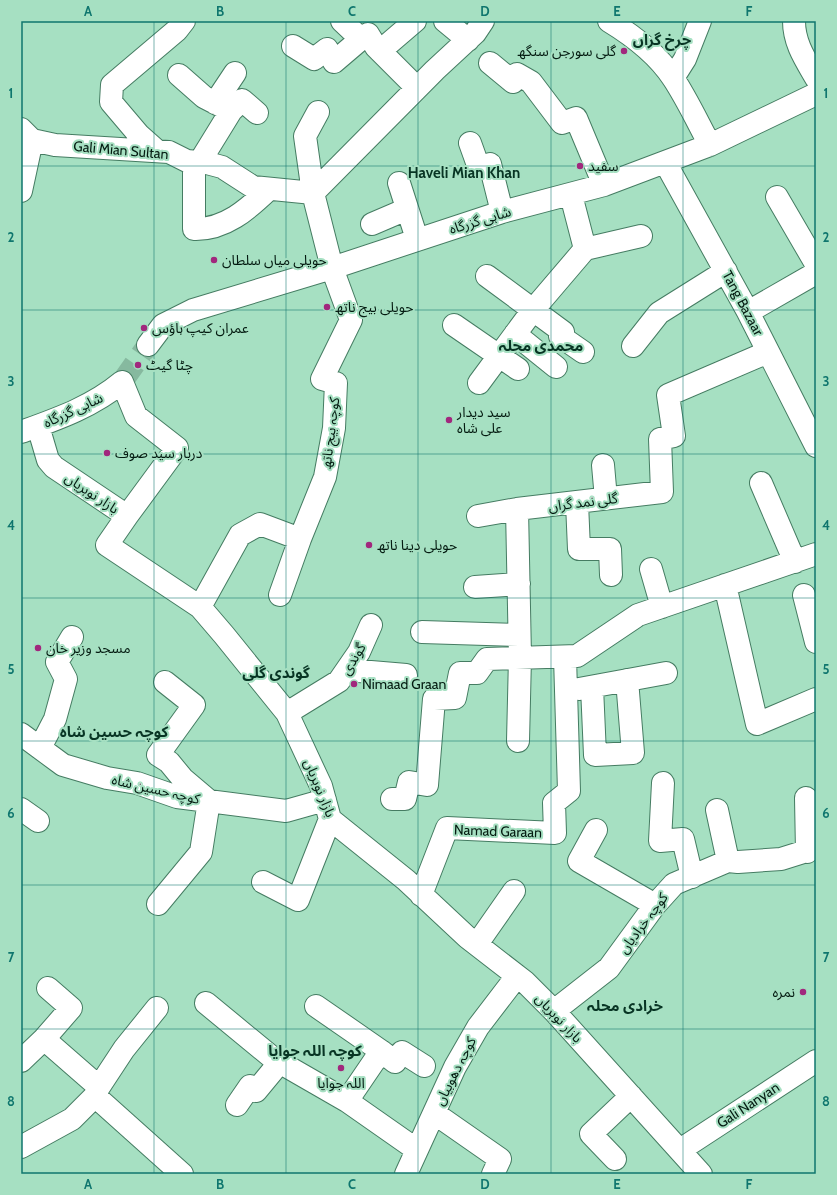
<svg xmlns="http://www.w3.org/2000/svg" width="837" height="1195" font-family="Cabin,'Noto Sans Arabic',sans-serif">
  <style>
    .lines { fill: none; stroke-linecap: round; stroke-linejoin: round }
    .minor-tunnel { stroke: #86b99f; stroke-width: 22; stroke-dasharray: 22 11; stroke-linecap: butt }
    .minor-casing { stroke: #457c62; stroke-width: 24 }
    .minor { stroke: #fff; stroke-width: 22 }
    .grid { fill: none; stroke: #0f766e; stroke-width: 1; stroke-opacity: 0.55 }
    .poi-dot { fill: #a1277d; stroke: #a6e0c2; stroke-width: 1.5 }
    .labels { text-anchor: middle; stroke-width: 4; stroke-linejoin: round; paint-order: stroke }
    .poi-label { font-size: 14px; fill: #041b11; stroke: #a6e0c2; text-anchor: start }
    .street-label { font-size: 14px; fill: #041b11; stroke: #a6e0c2 }
    .neighbourhood-label { font-size: 15px; font-weight: bold; fill: #083524; stroke: #a6e0c2 }
    .neatline { fill: none; stroke: #0f766e; stroke-width: 1.5 }
    .grid-label { font-size: 13px; text-anchor: middle; font-weight: bold; fill: #0f766e }
  </style>
  <rect width="100%" height="100%" fill="#a6e0c2"/>
  <g class="lines">
    <path class="minor-tunnel" d="M122,382L148,345"/>
    <g class="minor-casing">
      <path id="minor" d="M342,21L361,39L368,34L376,47L417,88
        M445,21L468,40
        M609,21C632,35 658,55 673,78C687,99 698,123 710,145
        M794,21C794,43 805,59 816,78
        M293,46L314,59L327,49L334,62L361,39
        M380,51L415,21
        M490,63L513,82L517,74L531,82L562,123L576,118L604,185
        M179,75L204,97L231,111L199,163
        M673,78L685,59L700,21
        M215,103L235,73
        M231,111L242,100L257,113
        M21,129L32,140L55,145L169,152L187,161L207,163L222,167L253,187L313,193L305,136L318,112
        M470,143L479,168L490,164L502,212
        M157,151L139,135L111,102L112,85L177,30L184,21
        M194,162V229C225,230 248,209 268,190
        M665,162L748,312L816,446
        M399,183L417,239
        M21,191L32,140
        M777,197L816,264
        M372,224L407,209
        M585,249L641,236
        M487,276L563,332L560,336L583,352
        M748,312L816,273
        M454,325L518,369
        M515,334L556,367
        M148,345L163,325L193,310L332,268L502,212L604,185L710,145L816,94
        M633,346L659,313L726,271
        M479,383L533,310L585,249L571,195
        M38,426L48,460L54,467L127,516L107,545L200,607L224,635L287,713L321,786L330,819L406,880L467,937L525,982L554,1011L701,1174
        M21,432C57,419 92,407 122,382L136,416L177,448L127,516
        M603,465L606,499
        M761,483L795,562
        M577,503L579,549H610L611,575
        M478,516L517,509
        M651,569L662,607
        M725,585L757,724L816,699
        M475,587L519,584
        M280,595L300,539
        M804,595L816,642
        M200,607L240,535L260,524L300,539L325,477L334,428L336,383L322,379L351,320L332,268L313,193L435,70L475,33L483,21
        M422,632L519,635
        M347,670L406,675
        M592,687L595,755L633,753L627,680
        M579,689L666,673
        M287,713L339,681L359,652L371,625
        M21,734L63,765L107,778L137,783L177,797L286,811L325,800
        M518,741L520,657L517,509L662,492L660,439L674,436L668,395L768,352
        M40,748L55,719L66,679L57,662L72,637
        M663,783L660,841L683,839L692,877
        M806,798L807,852
        M392,799H405L409,782L427,785L434,699L455,698L460,673H477L487,659L577,656L638,615L816,554
        M21,809L38,821
        M717,810L728,861
        M596,830L579,861L655,905
        M263,882L298,900L330,819
        M421,895L447,828L555,833L554,803L569,791L565,657
        M158,904L201,852L209,801L183,779L169,762L158,755L194,705L165,682
        M477,944L514,891
        M206,1003L274,1059L347,1101L417,1150
        M316,1006L381,1051
        M554,1011L609,968L655,905L674,884L728,861L738,862L781,859L816,848
        M44,1039L99,1087
        M21,1061L44,1039L71,1008L48,988
        M95,1096L182,1174
        M347,1101L381,1051L395,1062L402,1052L424,1066
        M237,1105L250,1086L256,1091L280,1062
        M434,1113L500,1159L493,1174
        M21,1147L72,1119L95,1096L99,1087L124,1049L157,1008
        M680,1150L816,1061
        M615,1159L591,1134L631,1096
        M406,1174L455,1067L478,1027L517,976"/>
    </g>
    <use href="#minor" class="minor"/>
  </g>
  <path class="grid" d="M154,21V1174M286,21V1174M418,21V1174M551,21V1174M683,21V1174M21,166H816M21,310H816M21,454H816M21,598H816M21,741H816M21,885H816M21,1029H816"/>
  <g class="poi-dot">
    <circle cx="624" cy="51" r="4"/>
    <circle cx="580" cy="166" r="4"/>
    <circle cx="214" cy="260" r="4"/>
    <circle cx="327" cy="307" r="4"/>
    <circle cx="144" cy="328" r="4"/>
    <circle cx="138" cy="365" r="4"/>
    <circle cx="449" cy="420" r="4"/>
    <circle cx="107" cy="453" r="4"/>
    <circle cx="369" cy="545" r="4"/>
    <circle cx="38" cy="648" r="4"/>
    <circle cx="354" cy="684" r="4"/>
    <circle cx="803" cy="992" r="4"/>
    <circle cx="341" cy="1068" r="4"/>
  </g>
  <g class="labels">
    <g class="poi-label">
      <text x="616" y="56" text-anchor="end">گلی سورجن سنگھ</text>
      <text x="588" y="171">سفید</text>
      <text x="222" y="265">حویلی میاں سلطان</text>
      <text x="335" y="312">حویلی بیج ناتھ</text>
      <text x="152" y="333">عمران کیپ ہاؤس</text>
      <text x="146" y="370">چٹا گیٹ</text>
      <text x="457" y="417">سید دیدار<tspan x="457" dy="16">علی شاہ</tspan></text>
      <text x="115" y="458">دربار سید صوف</text>
      <text x="377" y="550">حویلی دینا ناتھ</text>
      <text x="46" y="653">مسجد وزیر خان</text>
      <text x="362" y="689">Nimaad Graan</text>
      <text x="795" y="997" text-anchor="end">نمرہ</text>
      <text x="341" y="1088" text-anchor="middle">اللہ جوایا</text>
    </g>
    <g class="street-label">
      <text transform="translate(121 150) rotate(5)" y="5">Gali Mian Sultan</text>
      <text transform="translate(480 220) rotate(-17)" y="5">شاہی گزرگاہ</text>
      <text transform="translate(743 303) rotate(62)" y="5">Tang Bazaar</text>
      <text transform="translate(73 410) rotate(-25)" y="5">شاہی گزرگاہ</text>
      <text transform="translate(330 433) rotate(-83)" y="5">کوچہ بیج ناتھ</text>
      <text transform="translate(92 493) rotate(34)" y="5">بازار نوہریاں</text>
      <text transform="translate(583 502) rotate(-7)" y="5">گلی نمد گراں</text>
      <text transform="translate(353 659) rotate(-59)" y="5">گوندی</text>
      <text transform="translate(320 788) rotate(68)" y="5">بازار نوہریاں</text>
      <text transform="translate(156 789) rotate(13)" y="5">کوچہ حسین شاہ</text>
      <text transform="translate(498 831) rotate(2)" y="5">Namad Garaan</text>
      <text transform="translate(643 923) rotate(-53)" y="5">کوچہ خرادیاں</text>
      <text transform="translate(559 1018) rotate(47)" y="5">بازار نوہریاں</text>
      <text transform="translate(455 1071) rotate(-63)" y="5">کوچہ دھوبیاں</text>
      <text transform="translate(748 1105) rotate(-33)" y="5">Gali Nanyan</text>
    </g>
    <g class="neighbourhood-label">
      <text x="662" y="45">چرخ گراں</text>
      <text x="464" y="178">Haveli Mian Khan</text>
      <text x="541" y="351">محمدی محلہ</text>
      <text x="276" y="678">گوندی گلی</text>
      <text x="114" y="737">کوچہ حسین شاہ</text>
      <text x="625" y="1011">خرادی محلہ</text>
      <text x="315" y="1056">کوچہ اللہ جوایا</text>
    </g>
  </g>
  <rect width="837" height="1195" fill="none" stroke="#a6e0c2" stroke-width="44"/>
  <rect x="22" y="22" width="793" height="1151" class="neatline"/>
  <g class="grid-label">
    <text x="88" y="16">A</text>
    <text x="220" y="16">B</text>
    <text x="352" y="16">C</text>
    <text x="485" y="16">D</text>
    <text x="617" y="16">E</text>
    <text x="749" y="16">F</text>
    <text x="11" y="98">1</text>
    <text x="826" y="98">1</text>
    <text x="11" y="242">2</text>
    <text x="826" y="242">2</text>
    <text x="11" y="386">3</text>
    <text x="826" y="386">3</text>
    <text x="11" y="530">4</text>
    <text x="826" y="530">4</text>
    <text x="11" y="674">5</text>
    <text x="826" y="674">5</text>
    <text x="11" y="818">6</text>
    <text x="826" y="818">6</text>
    <text x="11" y="962">7</text>
    <text x="826" y="962">7</text>
    <text x="11" y="1106">8</text>
    <text x="826" y="1106">8</text>
    <text x="88" y="1189">A</text>
    <text x="220" y="1189">B</text>
    <text x="352" y="1189">C</text>
    <text x="485" y="1189">D</text>
    <text x="617" y="1189">E</text>
    <text x="749" y="1189">F</text>
  </g>
</svg>
